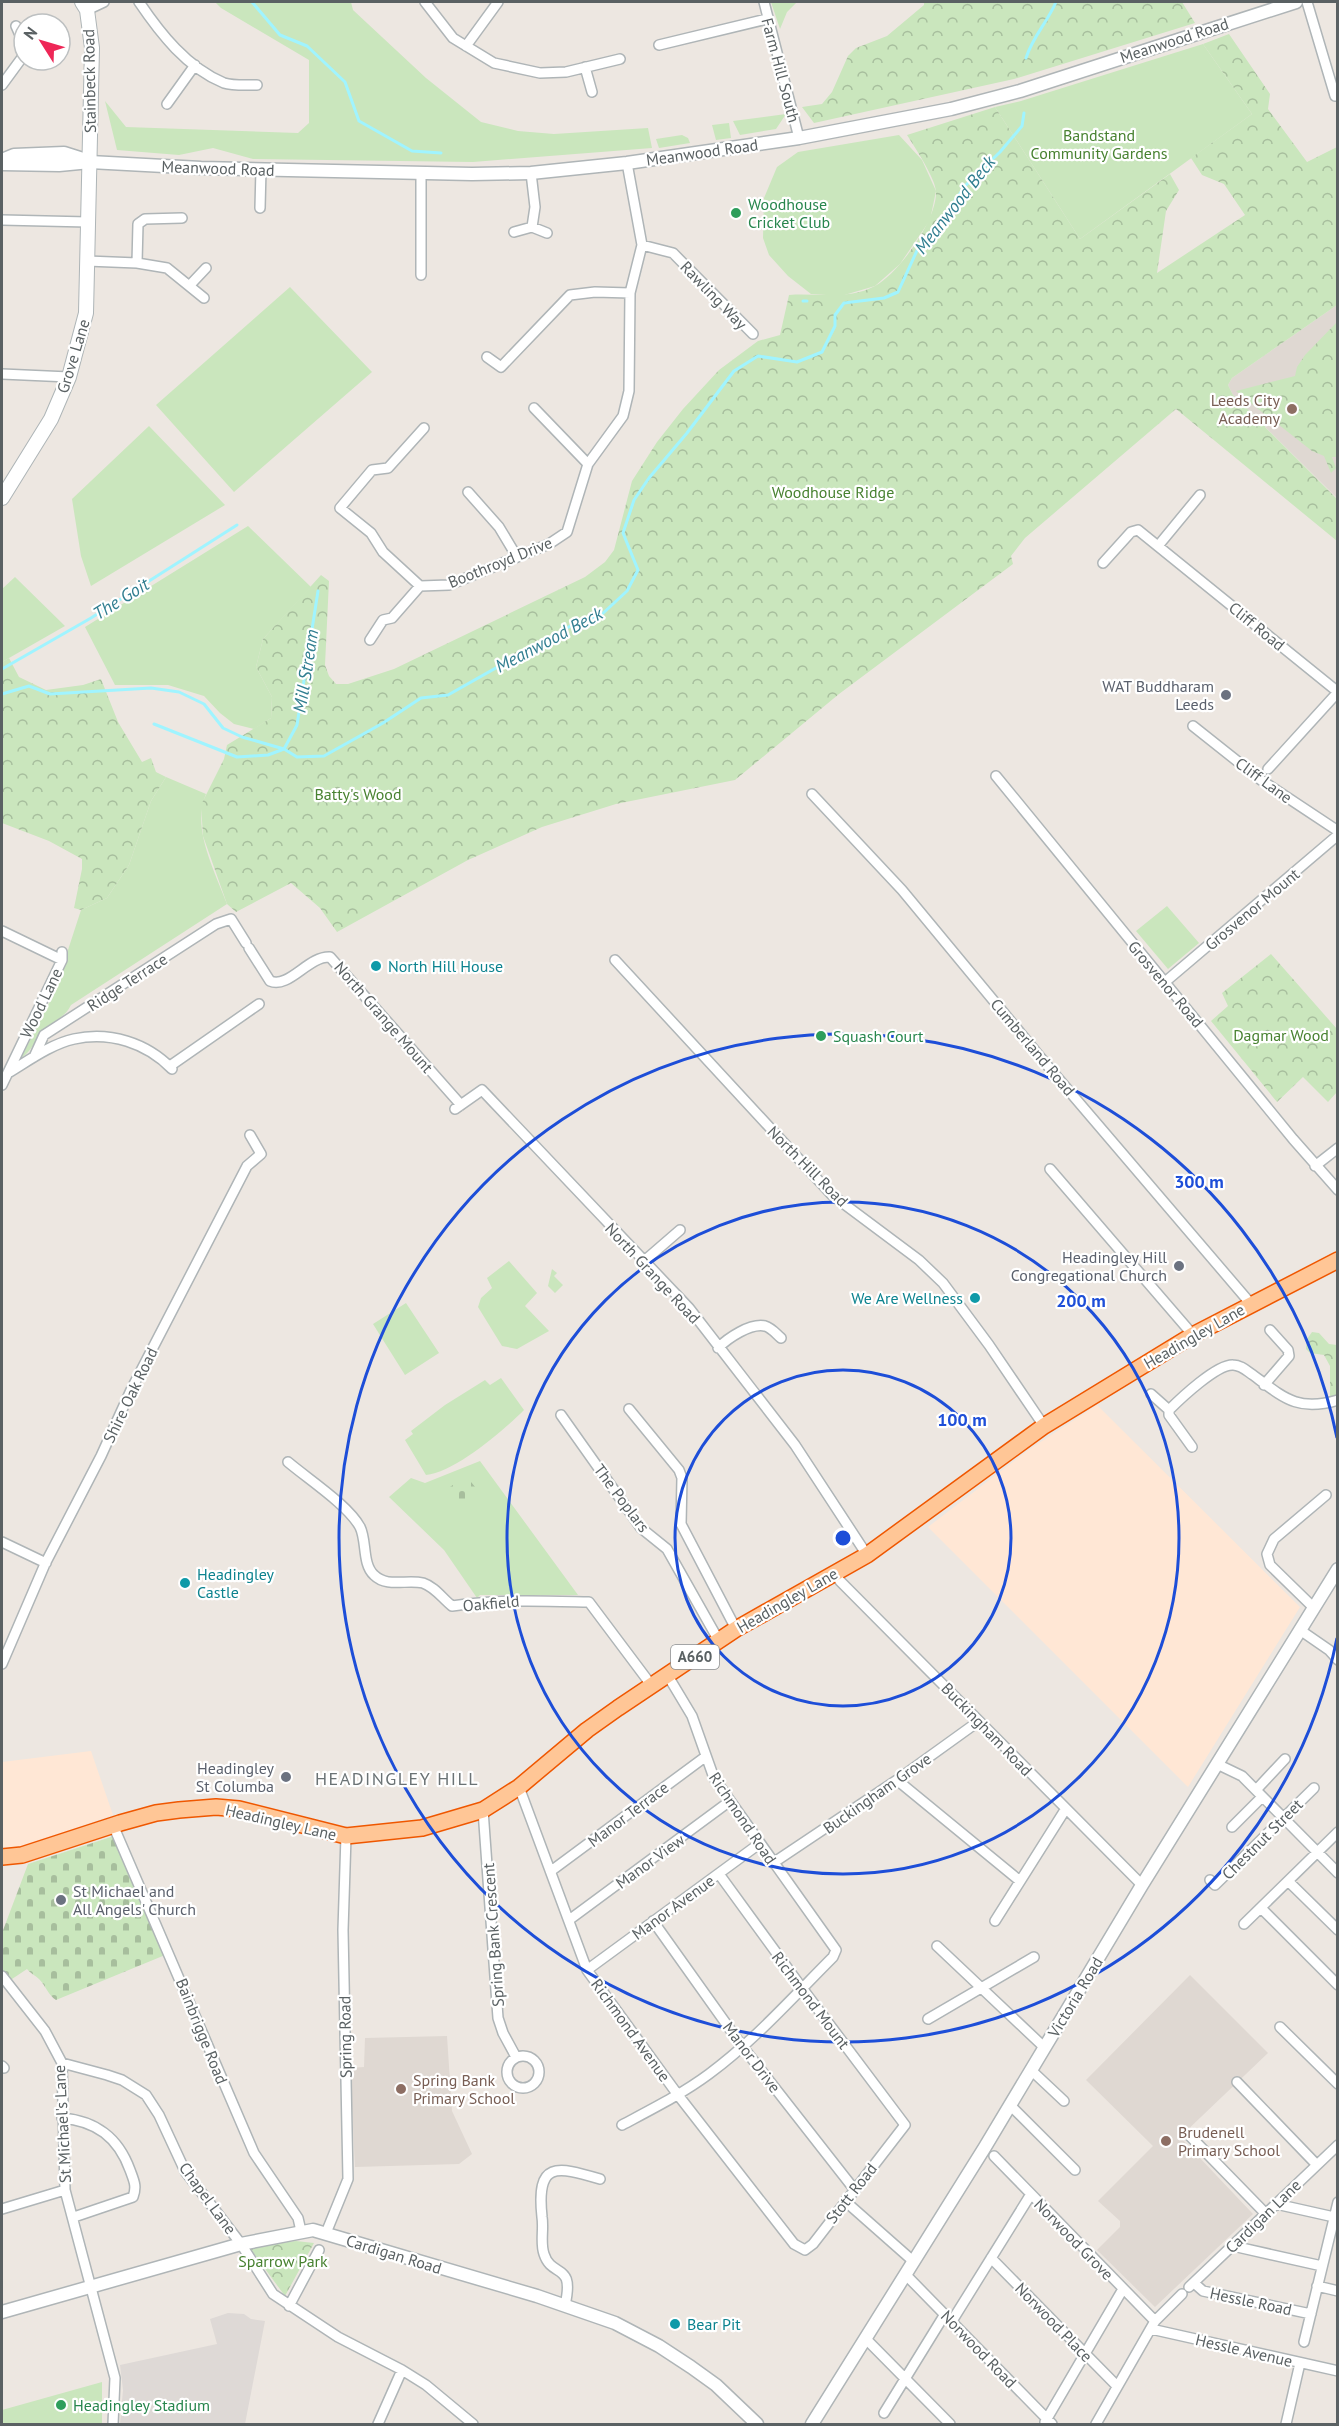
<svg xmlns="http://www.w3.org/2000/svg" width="1339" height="2426" font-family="'PT Sans',sans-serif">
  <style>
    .commercial { fill: #ffe7d5 }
    .industrial { fill: #ded9d6 }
    .education { fill: #dfd8d2 }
    .green { fill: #cae6bd }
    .forest { fill: url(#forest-crowns) }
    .cemetery { fill: url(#cemetery-stones) }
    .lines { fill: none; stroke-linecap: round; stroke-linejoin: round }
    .stream { stroke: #a0f4ff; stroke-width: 3 }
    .minor-casing { stroke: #afb5b7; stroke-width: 12 }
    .tertiary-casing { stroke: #afb5b7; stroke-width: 15 }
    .secondary-casing { stroke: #aeb5b7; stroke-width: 16 }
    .trunk-casing { stroke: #ef5700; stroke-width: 18 }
    .minor { stroke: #fff; stroke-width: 9 }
    .tertiary { stroke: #fff; stroke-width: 12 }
    .secondary { stroke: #fff; stroke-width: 14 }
    .trunk { stroke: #ffc696; stroke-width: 15 }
    .ring { fill: none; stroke: #1d4ed8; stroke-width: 3 }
    .leisure-dot { fill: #2e9e5b; stroke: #fff; stroke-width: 2 }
    .education-dot { fill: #8d6e63; stroke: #fff; stroke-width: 2 }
    .worship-dot { fill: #6b7280; stroke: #fff; stroke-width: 2 }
    .culture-dot { fill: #0f9aa8; stroke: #fff; stroke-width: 2 }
    .labels { text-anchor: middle; stroke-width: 4.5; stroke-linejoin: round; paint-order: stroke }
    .shield { fill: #fff; stroke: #8c9092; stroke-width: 1.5 }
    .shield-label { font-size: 15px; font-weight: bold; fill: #5a6163 }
    .street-label { font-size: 16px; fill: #5a6163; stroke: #fff }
    .park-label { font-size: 16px; fill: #488231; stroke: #fff }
    .leisure-label { font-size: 16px; fill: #27864d; stroke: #fff; text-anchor: start }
    .education-label { font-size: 16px; fill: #785e54; stroke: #fff; text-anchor: start }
    .worship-label { font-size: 16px; fill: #5b616d; stroke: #fff; text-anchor: end }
    .culture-label { font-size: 16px; fill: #0d838f; stroke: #fff; text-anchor: start }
    .water-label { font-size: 18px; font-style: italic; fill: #317e90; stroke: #fff }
    .neighbourhood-label { font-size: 18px; letter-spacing: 1.5px; fill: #6b7375; stroke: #fff }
    .centre { fill: #1d4ed8; stroke: #fff; stroke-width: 3 }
    .ring-label { font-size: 18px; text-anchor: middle; font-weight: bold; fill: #1d4ed8; stroke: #fff; stroke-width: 4.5; stroke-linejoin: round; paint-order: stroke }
  </style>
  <defs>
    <pattern id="forest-crowns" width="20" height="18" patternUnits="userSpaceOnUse" patternTransform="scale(1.5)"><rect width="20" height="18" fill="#cae6bd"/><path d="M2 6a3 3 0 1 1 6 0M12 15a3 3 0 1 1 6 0" fill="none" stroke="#a7be9d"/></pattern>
    <pattern id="cemetery-stones" width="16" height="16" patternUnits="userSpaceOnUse" patternTransform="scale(1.5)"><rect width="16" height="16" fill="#cae6bd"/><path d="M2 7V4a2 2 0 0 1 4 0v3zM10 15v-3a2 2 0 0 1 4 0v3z" fill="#a7be9d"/></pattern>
  </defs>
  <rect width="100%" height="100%" fill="#ede7e1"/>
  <path class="commercial" d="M1097,1405L1300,1607L1188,1787L928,1527L1027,1451Z
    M91,1751L113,1815L2,1854V1762Z"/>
  <path class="industrial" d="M228,2313L244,2314L251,2319L265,2321L245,2424H120L123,2390L120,2365L217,2344L210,2319Z"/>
  <path class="education" d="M1337,305V498L1233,395L1228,385L1232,378Z
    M1190,1975L1268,2053L1180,2137L1253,2214L1155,2307L1097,2250L1120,2227V2221L1098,2201L1153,2146L1086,2080Z
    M447,2036L452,2111L472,2154L459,2164L355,2167L350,2068L364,2067L365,2038Z"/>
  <path class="green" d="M215,2H351L353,10L426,78L481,122L518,131L554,134L648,128L652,148L473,162L253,159L213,148L179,155L117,150L105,101L126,127L298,133L309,123V60L221,8Z
    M771,2H797L787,12L780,29Z
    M1203,44L1252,114L1080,239L995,107L1021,101Z
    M786,114L776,129L740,135L733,121Z
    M729,123L731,138L716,140L712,125Z
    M682,135L688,138L690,143L659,148L656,139Z
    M899,135L922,160L936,191L930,220L900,264L875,286L841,296L811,294L788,276L769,255L763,238L764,198L777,167L798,152Z
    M290,287L372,372L234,492L156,405Z
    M149,426L225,505L91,586L81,556L72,499Z
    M248,526L311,587L263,639L256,667L272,697L271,718L254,729L234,724L220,713L204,696L168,685H115L85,627Z
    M15,577L65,626L2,662V589Z
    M166,777L206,794C191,828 215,871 227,904L71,1005C65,1018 52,1021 43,1032C34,1041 32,1051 21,1058L54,993L81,910L107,898L129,865L151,801Z
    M1167,906L1199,943L1168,969L1136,931Z
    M509,1261L537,1293L525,1306L549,1331L517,1349L502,1346L478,1307L481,1298L492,1288L487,1278Z
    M552,1269L557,1273L554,1276L563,1285L555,1293L548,1286Z
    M406,1303L439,1353L405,1375L373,1324Z
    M501,1378L524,1410C503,1431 455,1472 426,1475L405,1440L413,1434L411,1431L445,1405L485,1380L490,1385Z
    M480,1461L578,1595H480L477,1598L444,1550L389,1497L411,1478L425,1483Z
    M102,2382V2424H2V2410Z"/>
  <path class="forest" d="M924,2H1182L1195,23L1014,79L814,123L802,107L822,104L832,92L848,56L856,48L887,36L924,5Z
    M1229,34L1270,94L1268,109L1307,162L1337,147V305L1232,378L1228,385L1233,395L1262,423L1268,417L1236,391L1295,376L1297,367L1305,355L1337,322L1338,457H1332L1336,468L1331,473L1324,456L1312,451L1274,421L1269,422L1265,427L1337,499V541L1176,409L1025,538L1011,556L1013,564L839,694L735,780L616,804L542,827L468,860L337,932L320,908L291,883L236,912L227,904L203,836L201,805L224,759L227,745L271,718L272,697L256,667L263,639L321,575L329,581L325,665L329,676L336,684H348L394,669L585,577L605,562L614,550L632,481L657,442L683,409L719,370L758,341L780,335L789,295C817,293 849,300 875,286C899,273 937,220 936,192C936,179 914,146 907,135L995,107L1080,239L1170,174L1179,190L1166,211L1157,273L1245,215L1224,184L1202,175L1191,158L1252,114L1203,44Z
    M9,658L19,677L46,690L83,685L101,679L118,722L142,762L151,758L156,772L166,777L151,801L129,865L107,898L81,910L74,908L82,869V859L49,841L2,823V662Z
    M1271,954L1337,1029V1092L1328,1102L1303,1077L1277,1102L1211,1021L1228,1006L1222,993Z
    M1312,1332L1319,1333L1329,1344L1337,1345V1396L1330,1397V1366L1324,1355L1310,1353L1306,1349L1307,1339Z
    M296,2241L314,2243L285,2296L249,2247Z"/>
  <path class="cemetery" d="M466,1476L481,1494L462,1507L447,1489Z
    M117,1835L170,1953L56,2000C48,1995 46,1986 39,1979C35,1975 31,1974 27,1969L9,1981L2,1971V1933L28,1864Z"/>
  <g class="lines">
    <path class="stream" d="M252,2L280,35L307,46L345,82L359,121L412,151L441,153
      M1026,58C1033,36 1047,23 1056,2
      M803,301H807
      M2,669L91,618L237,525
      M2,694L29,686L50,694L151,688L179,692L204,704L223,728L242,737L284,749L297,757L324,756L383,723L421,698L448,695L574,624L600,616L627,591L638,570L623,533L634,500L649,478L687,433L734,371L758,356L797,362L822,352L835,326V315L844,303L884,298L898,292L920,244L934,230L966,185L1000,152L1022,126L1024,113
      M154,724L237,757L268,755L284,749L297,725L318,591"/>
    <g class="minor-casing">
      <path id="minor" d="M139,2C160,33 187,68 224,83C233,86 247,85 257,85
        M425,2L453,38L494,63L540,73L566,72L620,59
        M764,2L799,138
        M1307,2L1335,96
        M87,10L104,2
        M16,26L24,44
        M659,45L767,19
        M466,46L498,2
        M585,67L592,92
        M2,85L24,55
        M167,104L195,65
        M260,208L261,169
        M2,220L88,222
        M532,227L547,233
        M514,232L532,227L535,207L531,173
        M642,245L673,253L753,334
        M87,261L137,263L167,268L204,298
        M137,263L138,224L145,219L182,218
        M421,275V173
        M190,285L206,268
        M487,357L501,367L570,295L595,292L630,293
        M2,374L69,377
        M534,408L588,464
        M424,428L388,468L372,470L340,508L371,533L383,552L420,586L449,585L549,544L567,532L588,464L623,416L629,391L630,293L642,245L627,163
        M468,492L499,527L517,557
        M1158,546L1200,495
        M1103,563L1131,532L1138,530L1338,692L1268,769
        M370,640L383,620L392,618L420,586
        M1193,726L1261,780L1338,831
        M996,776L1293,1139L1338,1190
        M812,794L902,890L1046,1064L1251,1304
        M2,931L62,960
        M249,948L270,981C289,989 308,956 330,957L461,1105
        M615,960L832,1195L919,1260L943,1283L989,1345L1044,1426
        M1165,982L1338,835
        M34,1057L44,1035L216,924L231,919L246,943
        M170,1066L259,1004
        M8,1073C28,1061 51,1044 74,1039C110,1031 147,1043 172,1069
        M2,1085L62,960V952
        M455,1109L482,1090L689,1308L795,1445L867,1555
        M1315,1166L1338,1148
        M1050,1169L1193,1335
        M643,1262L680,1230
        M718,1348C728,1338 750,1323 765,1326C772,1328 776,1334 781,1338
        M1264,1385L1289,1356L1288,1350L1270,1330
        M1151,1394L1169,1410
        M629,1409L679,1470L682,1478L681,1524L736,1629
        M561,1415L641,1528L667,1549L719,1641
        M1192,1447L1169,1415V1410C1181,1398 1217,1364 1233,1365C1241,1365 1247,1371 1253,1375C1284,1398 1298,1412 1338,1400
        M288,1462C308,1479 348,1505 360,1527C367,1541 362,1564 374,1575C387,1588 407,1579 423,1583C435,1587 442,1598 452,1606C497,1599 543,1601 589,1602L652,1686
        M2,1542L46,1563
        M834,1572L840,1581L1142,1885
        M1314,1608L1270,1565L1267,1554L1274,1539L1326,1495
        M1300,1630L1329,1650L1338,1660
        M2,1664L45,1564L101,1456L131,1390L247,1166L261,1154L250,1135
        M1217,1764L1242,1776L1338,1873
        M897,1780L1020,1881
        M519,1787L587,1970L678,2095L794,2244L805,2250L813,2244L905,2125L802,1988L719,1874
        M1256,1790L1285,1759
        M483,1810L498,2018L503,2033L516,2057
        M113,1825L254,2153L298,2218L301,2231
        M1232,1827L1262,1797
        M773,1863L897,1780L979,1721
        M551,1871L705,1757
        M1210,1880L1215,1885L1314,1788
        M1288,1881L1338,1930
        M1261,1908L1338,1985
        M569,1920L730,1801
        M653,1921L742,2046L854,2189
        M995,1921L1065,1810
        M1244,1924L1338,1832
        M937,1946L1045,2048
        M587,1970L759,1844
        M2,1976L45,2031L62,2063L65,2190L115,2378L113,2424
        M928,2019L1034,1957
        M1280,2027L1338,2084
        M507 2072a16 16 0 1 1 32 0a16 16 0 1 1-32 0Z
        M62,2063L107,2075L122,2080L146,2095L159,2115L185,2171L241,2244L273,2294L338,2337L402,2370L426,2385L473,2424
        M2,2066L4,2068
        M1031,2070L1064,2101
        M1237,2082L1317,2165
        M1010,2105L1075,2170
        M62,2118C96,2121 118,2137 130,2170C134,2181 137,2186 133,2197L74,2217
        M622,2125C652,2109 682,2094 709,2074C755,2040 793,1997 833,1957L836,1950L714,1778L692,1716L668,1676
        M1189,2135L1266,2214
        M994,2156L1155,2321
        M845,2201L913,2261
        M1276,2204L1334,2217
        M2,2209L65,2190
        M326,2233L348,2179L343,1930L346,1836
        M1233,2246L1322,2266
        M991,2258L1117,2386
        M905,2274L1052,2424
        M1194,2283L1203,2291L1311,2314
        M1317,2286L1338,2291
        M1189,2287L1338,2145
        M565,2305C575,2261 552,2279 544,2254C540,2243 544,2229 542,2217C536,2161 556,2166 600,2179
        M289,2306L319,2250
        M952,2321L1031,2194
        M1151,2329L1338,2371
        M866,2339L950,2424
        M1304,2342L1338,2202
        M884,2413L945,2314
        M1045,2422L1123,2289
        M378,2424L402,2370
        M1096,2424L1155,2321L1182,2294
        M1286,2424L1300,2363"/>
    </g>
    <g class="tertiary-casing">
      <path id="tertiary" d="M2,160L14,155L64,153L86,160
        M2,164L59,165L90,162L201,168L472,174L531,173L627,163L799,138L951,109L1020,91L1296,2
        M2,2312L241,2244L313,2230L537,2296L615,2323L659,2346L691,2367L716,2385L757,2424
        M812,2424L985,2147L1142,1885L1338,1569"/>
    </g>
    <g class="secondary-casing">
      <path id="secondary" d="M2,498L51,419L69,377L86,313L92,48L87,10L82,2"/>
    </g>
    <g class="trunk-casing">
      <path id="trunk" d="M2,1857L22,1855L120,1823L156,1813L179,1810L216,1807L239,1809L346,1836L422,1828L483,1810L519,1787L587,1730L618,1708L736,1629L867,1555L1044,1426L1193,1335L1338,1260"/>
    </g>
    <use href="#minor" class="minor"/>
    <use href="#tertiary" class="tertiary"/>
    <use href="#secondary" class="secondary"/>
    <use href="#trunk" class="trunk"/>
  </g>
  <g class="ring">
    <circle cx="843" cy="1538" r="168"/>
    <circle cx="843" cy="1538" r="336"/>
    <path d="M1337 1638A504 504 0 1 1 1337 1438"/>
  </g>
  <g class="leisure-dot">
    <circle cx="736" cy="213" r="6"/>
    <circle cx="821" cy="1036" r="6"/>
    <circle cx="61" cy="2405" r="6"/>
  </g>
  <g class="education-dot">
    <circle cx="1292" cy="409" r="6"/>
    <circle cx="401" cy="2089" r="6"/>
    <circle cx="1166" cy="2141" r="6"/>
  </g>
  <g class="worship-dot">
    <circle cx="1226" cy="695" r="6"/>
    <circle cx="1179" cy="1266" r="6"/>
    <circle cx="286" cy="1777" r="6"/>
    <circle cx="61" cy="1900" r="6"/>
  </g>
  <g class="culture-dot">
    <circle cx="376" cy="966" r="6"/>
    <circle cx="975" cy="1298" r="6"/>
    <circle cx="185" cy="1583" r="6"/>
    <circle cx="675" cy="2324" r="6"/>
  </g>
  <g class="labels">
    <rect class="shield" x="671" y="1645" width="48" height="24" rx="4.5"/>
    <g class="shield-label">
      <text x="695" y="1662">A660</text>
    </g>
    <g class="street-label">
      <text transform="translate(1174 40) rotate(-18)" y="6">Meanwood Road</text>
      <text transform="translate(781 70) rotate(75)" y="6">Farm Hill South</text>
      <text transform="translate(89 81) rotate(-91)" y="6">Stainbeck Road</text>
      <text transform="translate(702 152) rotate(-8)" y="6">Meanwood Road</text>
      <text transform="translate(218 168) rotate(2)" y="6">Meanwood Road</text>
      <text transform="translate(714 295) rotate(46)" y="6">Rawling Way</text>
      <text transform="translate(73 356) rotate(-73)" y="6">Grove Lane</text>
      <text transform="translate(500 562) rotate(-22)" y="6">Boothroyd Drive</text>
      <text transform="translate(1257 626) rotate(39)" y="6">Cliff Road</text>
      <text transform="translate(1264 780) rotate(36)" y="6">Cliff Lane</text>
      <text transform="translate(1252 909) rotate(-40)" y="6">Grosvenor Mount</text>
      <text transform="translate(127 982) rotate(-33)" y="6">Ridge Terrace</text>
      <text transform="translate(1166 984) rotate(50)" y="6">Grosvenor Road</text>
      <text transform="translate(41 1003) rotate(-64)" y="6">Wood Lane</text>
      <text transform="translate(384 1017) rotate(49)" y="6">North Grange Mount</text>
      <text transform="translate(1033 1047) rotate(50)" y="6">Cumberland Road</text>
      <text transform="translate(808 1166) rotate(45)" y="6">North Hill Road</text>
      <text transform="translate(653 1273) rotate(47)" y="6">North Grange Road</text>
      <text transform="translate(1194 1336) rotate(-30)" y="6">Headingley Lane</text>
      <text transform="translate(130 1395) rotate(-64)" y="6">Shire Oak Road</text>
      <text transform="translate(622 1498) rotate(53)" y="6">The Poplars</text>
      <text transform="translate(787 1600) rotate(-30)" y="6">Headingley Lane</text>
      <text transform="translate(491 1603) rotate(-5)" y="6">Oakfield</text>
      <text transform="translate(987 1729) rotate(46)" y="6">Buckingham Road</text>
      <text transform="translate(877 1793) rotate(-35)" y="6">Buckingham Grove</text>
      <text transform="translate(628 1814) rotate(-37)" y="6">Manor Terrace</text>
      <text transform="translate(743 1818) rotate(56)" y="6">Richmond Road</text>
      <text transform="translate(281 1822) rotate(13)" y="6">Headingley Lane</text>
      <text transform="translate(1262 1839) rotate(-45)" y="6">Chestnut Street</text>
      <text transform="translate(650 1861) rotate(-36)" y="6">Manor View</text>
      <text transform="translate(673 1907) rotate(-36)" y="6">Manor Avenue</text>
      <text transform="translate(493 1935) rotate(-94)" y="6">Spring Bank Crescent</text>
      <text transform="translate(1075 1997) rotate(-59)" y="6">Victoria Road</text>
      <text transform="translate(811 2000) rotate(53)" y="6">Richmond Mount</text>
      <text transform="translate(631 2030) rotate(54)" y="6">Richmond Avenue</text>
      <text transform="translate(202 2031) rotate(68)" y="6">Bainbrigge Road</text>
      <text transform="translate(345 2037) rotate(-91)" y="6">Spring Road</text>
      <text transform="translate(752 2057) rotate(53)" y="6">Manor Drive</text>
      <text transform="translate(62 2124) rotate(-93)" y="6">St Michael's Lane</text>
      <text transform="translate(851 2193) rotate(-52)" y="6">Stott Road</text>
      <text transform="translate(208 2198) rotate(54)" y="6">Chapel Lane</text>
      <text transform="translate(1263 2216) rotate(-44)" y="6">Cardigan Lane</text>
      <text transform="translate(1074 2239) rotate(46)" y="6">Norwood Grove</text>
      <text transform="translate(394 2254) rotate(17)" y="6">Cardigan Road</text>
      <text transform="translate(1251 2301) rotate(12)" y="6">Hessle Road</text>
      <text transform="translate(1054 2322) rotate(46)" y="6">Norwood Place</text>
      <text transform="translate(979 2349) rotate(46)" y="6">Norwood Road</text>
      <text transform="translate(1244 2350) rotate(13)" y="6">Hessle Avenue</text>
    </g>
    <g class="park-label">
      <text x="1099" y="141">Bandstand<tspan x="1099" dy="18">Community Gardens</tspan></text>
      <text x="833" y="498">Woodhouse Ridge</text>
      <text x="358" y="800">Batty's Wood</text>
      <text x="1281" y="1041">Dagmar Wood</text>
      <text x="283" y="2267">Sparrow Park</text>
    </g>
    <g class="leisure-label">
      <text x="748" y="210">Woodhouse<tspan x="748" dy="18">Cricket Club</tspan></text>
      <text x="833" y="1042">Squash Court</text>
      <text x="73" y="2411">Headingley Stadium</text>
    </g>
    <g class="education-label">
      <text x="1280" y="406" text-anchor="end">Leeds City<tspan x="1280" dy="18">Academy</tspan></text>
      <text x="413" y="2086">Spring Bank<tspan x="413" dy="18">Primary School</tspan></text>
      <text x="1178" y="2138">Brudenell<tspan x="1178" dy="18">Primary School</tspan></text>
    </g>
    <g class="worship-label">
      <text x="1214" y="692">WAT Buddharam<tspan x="1214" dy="18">Leeds</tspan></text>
      <text x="1167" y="1263">Headingley Hill<tspan x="1167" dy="18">Congregational Church</tspan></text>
      <text x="274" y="1774">Headingley<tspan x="274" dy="18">St Columba</tspan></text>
      <text x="73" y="1897" text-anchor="start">St Michael and<tspan x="73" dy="18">All Angels' Church</tspan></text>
    </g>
    <g class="culture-label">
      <text x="388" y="972">North Hill House</text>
      <text x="963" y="1304" text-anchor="end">We Are Wellness</text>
      <text x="197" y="1580">Headingley<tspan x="197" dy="18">Castle</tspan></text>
      <text x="687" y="2330">Bear Pit</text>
    </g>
    <g class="water-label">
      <text transform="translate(955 205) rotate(-52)" y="6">Meanwood Beck</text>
      <text transform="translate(121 599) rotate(-32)" y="6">The Goit</text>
      <text transform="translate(549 640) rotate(-28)" y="6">Meanwood Beck</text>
      <text transform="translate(306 671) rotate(-81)" y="6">Mill Stream</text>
    </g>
    <g class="neighbourhood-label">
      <text x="397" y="1785">HEADINGLEY HILL</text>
    </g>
  </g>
  <circle cx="843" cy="1538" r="9" class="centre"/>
  <g class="ring-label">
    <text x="1199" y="1188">300 m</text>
    <text x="1081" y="1307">200 m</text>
    <text x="962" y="1426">100 m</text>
  </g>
  <rect width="1339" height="2426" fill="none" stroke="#5a6163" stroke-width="6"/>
  <g transform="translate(42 42) rotate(307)"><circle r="28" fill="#ffffff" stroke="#bdc0c1" stroke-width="1.5"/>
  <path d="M0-4.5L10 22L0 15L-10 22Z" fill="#ee2757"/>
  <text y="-9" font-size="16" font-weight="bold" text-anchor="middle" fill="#5a6163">N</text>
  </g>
</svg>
